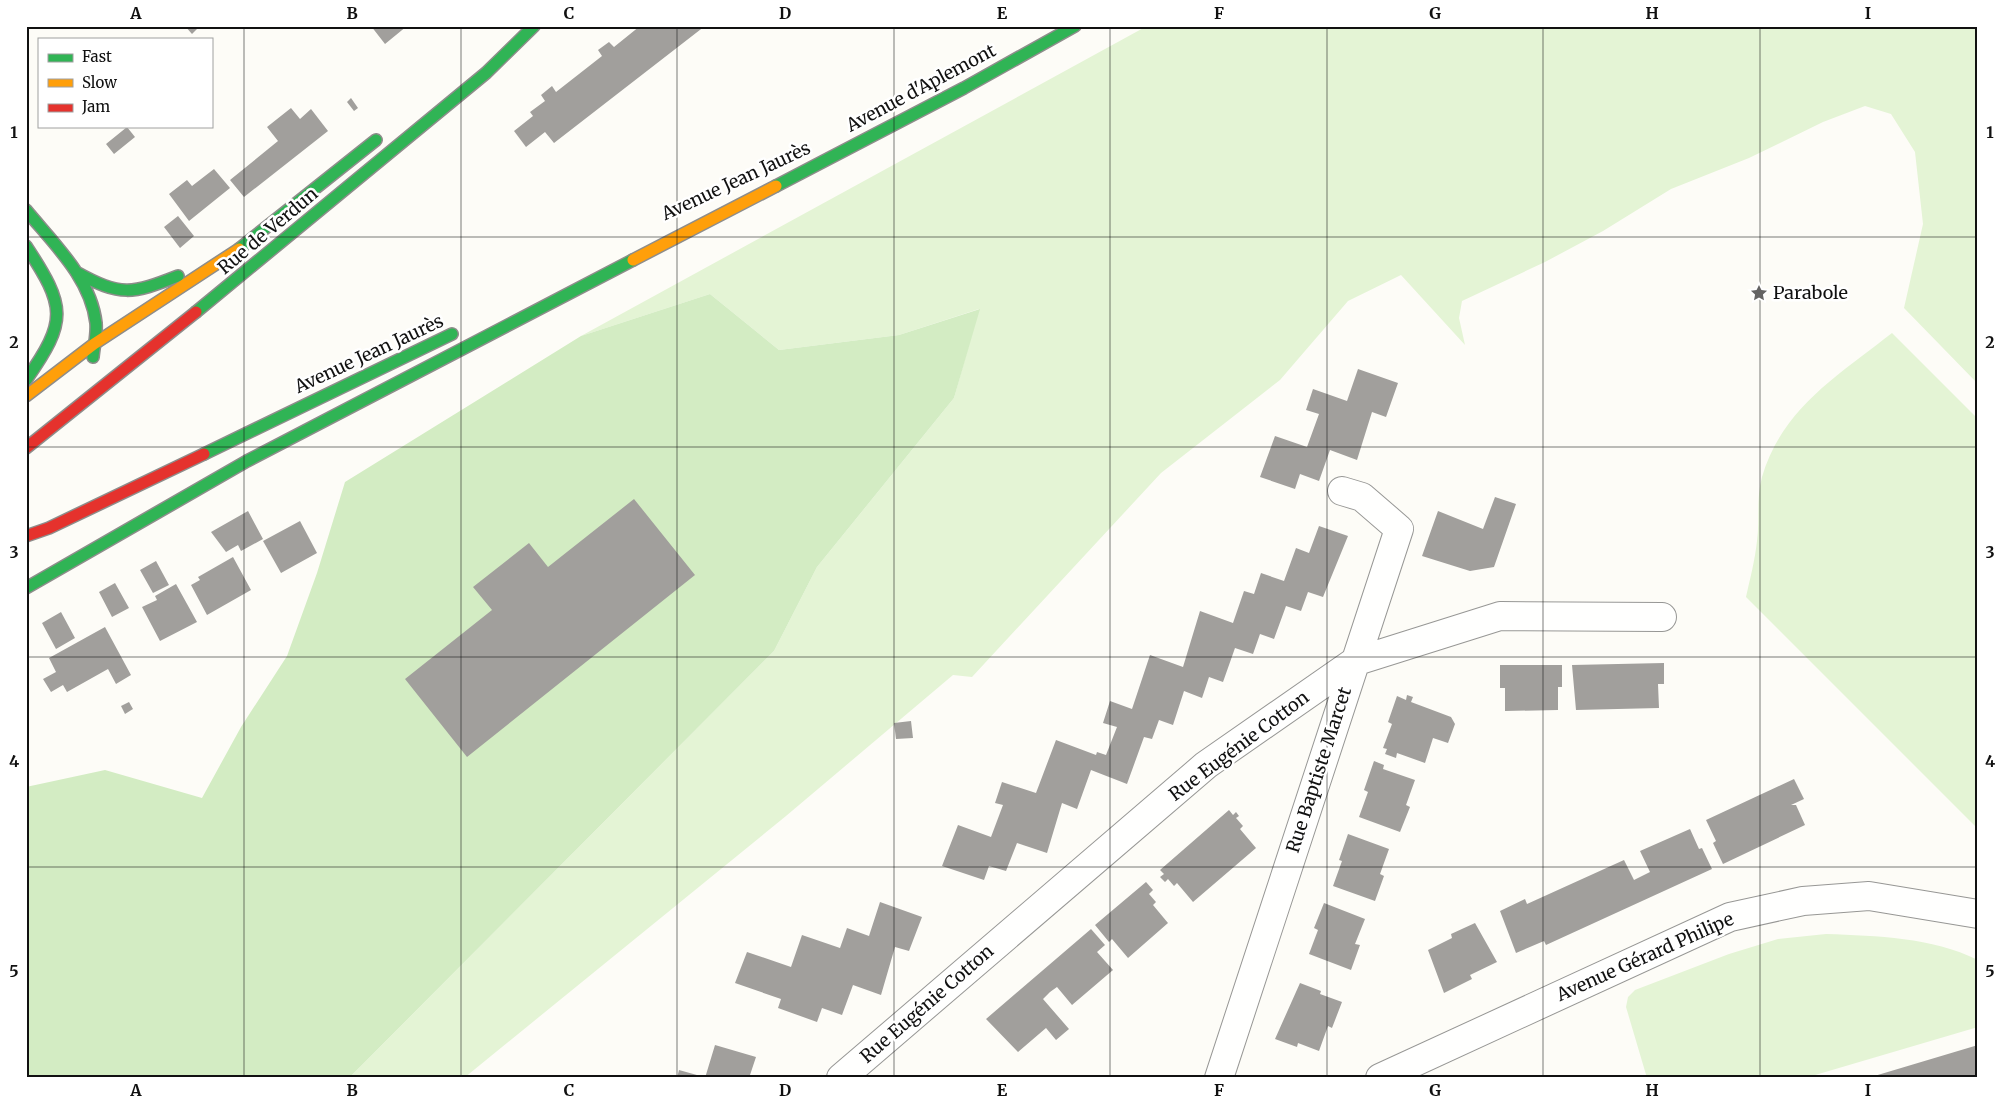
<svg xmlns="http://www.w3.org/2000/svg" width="2004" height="1104" font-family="Merriweather,serif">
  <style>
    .green { fill: #e4f4d5 }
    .forest { fill: #d3ecc3 }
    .building { fill: #a19f9c }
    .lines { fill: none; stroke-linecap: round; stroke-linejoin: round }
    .street-casing { stroke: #979795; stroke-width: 30 }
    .fast-casing { stroke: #8e8d8b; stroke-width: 14 }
    .slow-casing { stroke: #8e8d8b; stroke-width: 14 }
    .jam-casing { stroke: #8e8d8b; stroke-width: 14 }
    .street { stroke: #fffffe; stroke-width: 28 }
    .fast { stroke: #30b455; stroke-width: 11 }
    .slow { stroke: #ff9f0a; stroke-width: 11 }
    .jam { stroke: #e5322d; stroke-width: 11 }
    .grid { fill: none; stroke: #111; stroke-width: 1; stroke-opacity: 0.55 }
    .labels { text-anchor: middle; stroke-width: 5; stroke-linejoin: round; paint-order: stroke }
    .street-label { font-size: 18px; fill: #111; stroke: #fff }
    .poi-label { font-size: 18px; fill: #111; stroke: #fff; text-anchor: start }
    .neatline { fill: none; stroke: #111; stroke-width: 2 }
    .grid-label { font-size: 16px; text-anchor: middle; font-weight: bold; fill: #111 }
  </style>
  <rect width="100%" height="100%" fill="#fdfcf7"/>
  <path class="green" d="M1147,26H1978V384L1904,308L1923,224L1915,152L1891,114L1865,106L1823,122L1749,158L1671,189L1603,231L1545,262L1462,301L1459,318L1465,345L1401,275L1348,301L1280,380L1161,473L972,677L953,675L786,816L464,1078H349L774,651L817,567L954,398L979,309L899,335L779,350L710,294L581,336Z
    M1892,333L1978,419V829L1746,597C1750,579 1755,560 1757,541C1760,520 1756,498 1762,477C1782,408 1840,374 1892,333Z
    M1826,934C1878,936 1931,937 1978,960V1027L1805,1078H1647L1626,1007L1628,997L1635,990L1729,954L1778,939Z"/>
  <path class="forest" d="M710,294L779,350L899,335L980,309L954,398L817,567L774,651L349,1078H26V787L105,770L202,798L241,727L287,656L317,573L345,482L581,336Z"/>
  <path class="building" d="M185,26H200L192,34Z
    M371,26H407L385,44Z
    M640,26H705L554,143L545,132L526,147L514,131L533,116L530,112L545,101L541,95L552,86L556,92L602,56L598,50L609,42L614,47Z
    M351,98L358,108L354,111L347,102Z
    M291,108L300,119L311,109L328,131L244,197L230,180L278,141L267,127Z
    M127,127L135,137L114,154L106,144Z
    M214,169L230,188L189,221L169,194L187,180L192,186Z
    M178,216L194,236L180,248L164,227Z
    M1358,369L1398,383L1386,417L1372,412L1357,460L1330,450L1319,481L1300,474L1295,489L1260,477L1275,436L1307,447L1319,414L1306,410L1313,389L1347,401Z
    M1495,497L1516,504L1494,567L1470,571L1422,556L1438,511L1483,529Z
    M634,499L695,575L467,757L405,679L492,610L473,587L529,543L548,567Z
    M248,511L263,539L241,551L238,545L226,552L211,532Z
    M300,521L317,553L281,573L263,541Z
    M1319,526L1348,536L1323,597L1308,592L1301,611L1286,606L1274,639L1260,634L1253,654L1235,648L1223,682L1209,677L1202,698L1184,691L1173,725L1159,720L1152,739L1144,737L1127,784L1091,770L1077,809L1062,803L1047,853L1017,843L1006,871L989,866L984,880L942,866L958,825L991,837L1003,805L995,803L1002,782L1036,793L1056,740L1096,755L1097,752L1106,755L1117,727L1103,723L1110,701L1132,709L1150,655L1183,667L1200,611L1233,623L1244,591L1254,594L1261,573L1284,581L1296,548L1309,553Z
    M233,557L251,590L207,615L191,585L200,580L198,577Z
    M156,561L169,585L153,593L140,570Z
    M115,583L129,608L112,617L99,592Z
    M176,584L197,622L160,641L142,607L157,600L155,596Z
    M61,612L75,638L56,649L42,623Z
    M105,627L131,675L116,684L108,669L67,692L63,685L51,692L43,679L56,672L49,658Z
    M1664,663V684H1658L1659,708L1576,710L1572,665Z
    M1500,665H1562V687H1558V710L1505,711V688H1500Z
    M1407,695L1413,697L1411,702L1451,717L1455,724L1448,743L1433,738L1425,763L1397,753L1396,758L1385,754L1387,749L1383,748L1392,724L1388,722L1397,696L1406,700Z
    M129,702L133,709L125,714L121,706Z
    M911,721L913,738L896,739L894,723Z
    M1374,761L1384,765L1383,769L1415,780L1406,805L1410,807L1400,832L1359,817L1368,792L1364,790Z
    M1794,779L1804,799L1791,805H1796L1805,825L1723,864L1713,843L1716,841L1706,820Z
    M1229,810L1233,815L1236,812L1239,816L1236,818L1243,826L1240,829L1256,848L1193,902L1177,883L1174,886L1168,879L1165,882L1160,877L1164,874L1160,870Z
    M1690,829L1699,849L1702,848L1712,869L1546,945L1544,941L1516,953L1500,911L1525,899L1527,904L1624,860L1634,880L1650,872L1640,851Z
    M1348,834L1389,849L1380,874L1384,876L1375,901L1333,886L1342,861L1339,860Z
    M1146,882L1153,890L1149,894L1156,902L1153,905L1168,923L1128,958L1112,939L1109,942L1095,925Z
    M880,902L922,917L909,951L895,947L881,995L853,985L842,1015L822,1008L817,1022L778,1008L781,999L735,983L747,952L791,967L802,935L840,948L847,928L869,936Z
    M1324,903L1365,919L1355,944L1360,945L1351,970L1309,954L1318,930L1314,928Z
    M1475,923L1497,962L1470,975L1472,979L1444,993L1428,950L1452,938L1451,934Z
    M1091,929L1105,945L1097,952L1113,970L1072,1005L1057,987L1050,992L1043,999L1069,1029L1056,1040L1046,1028L1018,1052L986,1019Z
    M1300,983L1321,991L1320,994L1342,1002L1332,1028L1328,1026L1319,1051L1298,1043L1297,1047L1275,1039Z
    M715,1045L756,1057L749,1078H705Z
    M1978,1045V1078H1872L1871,1077Z
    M679,1070L704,1077V1078H677Z"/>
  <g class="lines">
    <g class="street-casing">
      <path id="street" d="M841,1078L1206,765L1354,662L1500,616L1662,617
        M1219,1078L1399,529L1362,497L1342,491
        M1380,1078L1730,917L1803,901L1869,896L1978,914"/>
    </g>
    <g class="fast-casing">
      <path id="fast" d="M776,186L964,88L1075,26
        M26,210C53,243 91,278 96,323C97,334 94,346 93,357
        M26,246C66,307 68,320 26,380
        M239,249L376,140
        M76,272C121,297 132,294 178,276
        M196,312L486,73L534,26
        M204,454L452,334
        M26,588L247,461L633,260"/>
    </g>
    <g class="slow-casing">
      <path id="slow" d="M633,260L776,186
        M26,396L94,344L239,249"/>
    </g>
    <g class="jam-casing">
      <path id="jam" d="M26,448L196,312
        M26,536L49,528L204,454"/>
    </g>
    <use href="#street" class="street"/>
    <use href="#fast" class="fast"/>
    <use href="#slow" class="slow"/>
    <use href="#jam" class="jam"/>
  </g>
  <path class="grid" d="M244,26V1078M461,26V1078M677,26V1078M894,26V1078M1110,26V1078M1327,26V1078M1543,26V1078M1760,26V1078M26,237H1978M26,447H1978M26,657H1978M26,867H1978"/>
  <defs>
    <g id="sight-bare" transform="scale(1.35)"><path d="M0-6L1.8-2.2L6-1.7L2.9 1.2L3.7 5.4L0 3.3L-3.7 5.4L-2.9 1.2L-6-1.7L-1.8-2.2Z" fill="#646362" stroke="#fff" stroke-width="2.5" paint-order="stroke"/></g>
  </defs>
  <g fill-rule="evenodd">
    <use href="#sight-bare" x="1759" y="293"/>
  </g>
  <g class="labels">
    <g class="street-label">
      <text transform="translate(921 88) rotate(-28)" y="6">Avenue d'Aplemont</text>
      <text transform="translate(736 181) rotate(-25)" y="6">Avenue Jean Jaurès</text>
      <text transform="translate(268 231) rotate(-40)" y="6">Rue de Verdun</text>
      <text transform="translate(369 354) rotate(-25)" y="6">Avenue Jean Jaurès</text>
      <text transform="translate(1239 746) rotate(-37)" y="6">Rue Eugénie Cotton</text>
      <text transform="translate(1319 770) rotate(-72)" y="6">Rue Baptiste Marcet</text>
      <text transform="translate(1645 957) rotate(-24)" y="6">Avenue Gérard Philipe</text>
      <text transform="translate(927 1004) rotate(-41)" y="6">Rue Eugénie Cotton</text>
    </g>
    <g class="poi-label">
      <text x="1773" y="299">Parabole</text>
    </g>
  </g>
  <rect width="2004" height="1104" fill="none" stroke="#ffffff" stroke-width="55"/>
  <rect x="38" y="38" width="175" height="90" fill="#ffffff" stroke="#a0a0a0"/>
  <rect x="48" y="54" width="25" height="8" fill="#30b455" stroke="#a0a0a0"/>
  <text x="82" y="62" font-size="15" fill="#111111">Fast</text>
  <rect x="48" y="79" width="25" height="8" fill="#ff9f0a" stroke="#a0a0a0"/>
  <text x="82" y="88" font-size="15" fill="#111111">Slow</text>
  <rect x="48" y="104" width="25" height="8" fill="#e5322d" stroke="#a0a0a0"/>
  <text x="82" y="112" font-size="15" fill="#111111">Jam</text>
  <rect x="28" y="28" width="1948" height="1048" class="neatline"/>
  <g class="grid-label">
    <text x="136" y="19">A</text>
    <text x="352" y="19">B</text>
    <text x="569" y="19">C</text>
    <text x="785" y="19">D</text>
    <text x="1002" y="19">E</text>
    <text x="1219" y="19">F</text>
    <text x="1435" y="19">G</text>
    <text x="1652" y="19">H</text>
    <text x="1868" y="19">I</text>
    <text x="14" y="138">1</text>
    <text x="1990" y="138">1</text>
    <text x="14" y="348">2</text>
    <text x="1990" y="348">2</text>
    <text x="14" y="558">3</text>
    <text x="1990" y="558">3</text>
    <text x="14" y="767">4</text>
    <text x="1990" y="767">4</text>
    <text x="14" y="977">5</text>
    <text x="1990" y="977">5</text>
    <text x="136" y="1096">A</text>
    <text x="352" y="1096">B</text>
    <text x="569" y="1096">C</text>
    <text x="785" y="1096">D</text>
    <text x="1002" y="1096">E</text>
    <text x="1219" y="1096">F</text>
    <text x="1435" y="1096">G</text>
    <text x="1652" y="1096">H</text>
    <text x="1868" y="1096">I</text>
  </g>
</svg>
